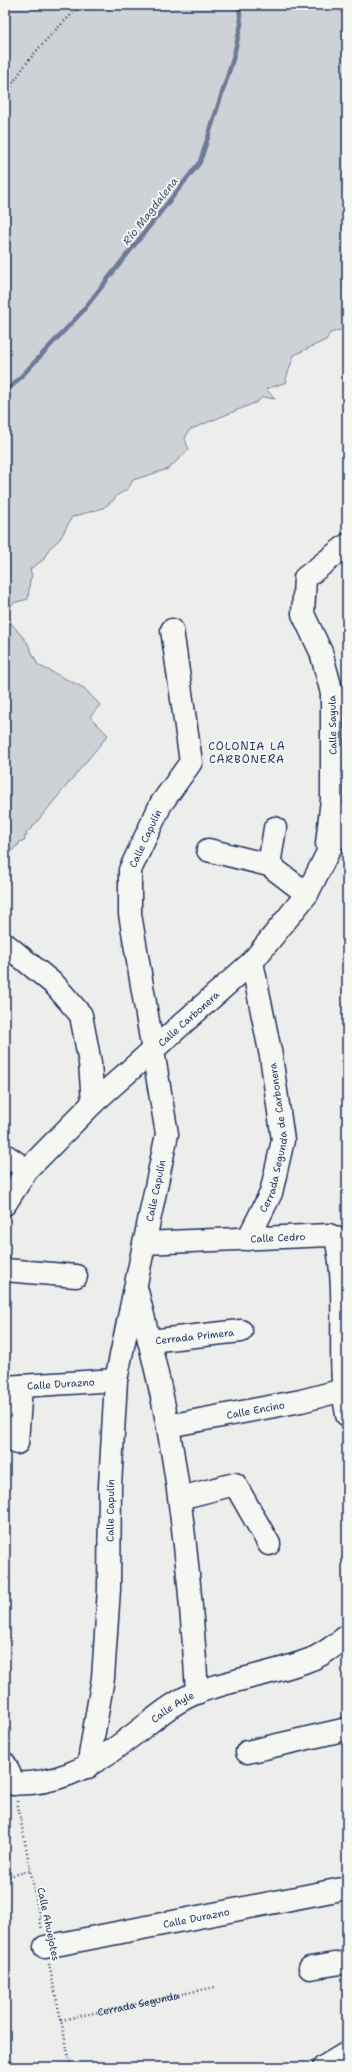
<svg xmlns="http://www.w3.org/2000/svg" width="352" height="2072" font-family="'Shantell Sans',sans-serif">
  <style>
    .green { fill: #ced2d7; stroke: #74809a }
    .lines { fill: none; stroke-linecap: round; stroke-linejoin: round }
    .stream { stroke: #6e7a96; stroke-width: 4.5 }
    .minor-casing { stroke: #1b2f5e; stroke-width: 25 }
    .major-casing { stroke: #1b2f5e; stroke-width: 25 }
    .path { stroke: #1b2f5e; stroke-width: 2.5; stroke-dasharray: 1 3; stroke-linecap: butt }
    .minor { stroke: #f6f6f2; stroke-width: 22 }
    .major { stroke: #f6f6f2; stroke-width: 22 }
    .labels { text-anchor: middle; stroke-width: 4; stroke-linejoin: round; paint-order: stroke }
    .street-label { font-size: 10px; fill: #1b2f5e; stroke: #f6f6f2 }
    .water-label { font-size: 11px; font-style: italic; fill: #44547a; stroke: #f6f6f2 }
    .neighbourhood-label { font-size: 11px; letter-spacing: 1px; fill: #1b2f5e; stroke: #f6f6f2 }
  </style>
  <rect width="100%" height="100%" fill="#edeeec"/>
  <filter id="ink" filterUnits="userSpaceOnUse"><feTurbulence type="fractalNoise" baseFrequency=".025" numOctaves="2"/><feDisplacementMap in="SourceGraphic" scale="8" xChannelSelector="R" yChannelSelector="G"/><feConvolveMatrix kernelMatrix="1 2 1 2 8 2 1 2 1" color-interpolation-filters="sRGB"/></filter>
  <g filter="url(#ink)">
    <path class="green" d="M5,5H347V328L330,333L326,340L294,355L286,379L287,382L266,389L275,399L263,397L257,402L189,430L185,439L189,450L168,469L133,480L128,489L116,496L114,500L103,508L72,517L60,539L49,549L43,560L30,569L32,576L30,580L28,599L13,603L5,616Z
      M5,616L27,642L38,665L84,688L100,705L90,717L108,735L31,829L26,832L27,836L24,837L25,840L19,842V845L16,846L5,861Z"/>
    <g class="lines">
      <path class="stream" d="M5,391L14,384L81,313L200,162L233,59L241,24L239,5"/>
      <g class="minor-casing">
        <g id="minor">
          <path d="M327,844L332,799V693L321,652L303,614L305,578L347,545"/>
          <path d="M208,850L269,865L307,894"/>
          <path d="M269,865L275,828"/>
          <path d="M5,944L55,985L81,1015L90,1063L93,1103"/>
          <path d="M5,1155L27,1170"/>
          <path id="s2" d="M5,1204L27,1170L93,1103L252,962L307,894L347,814"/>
          <path id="s3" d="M248,1239L271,1193L283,1140L271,1056L252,962"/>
          <path id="s4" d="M144,1243L329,1235L336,1238C349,1296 336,1357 347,1415"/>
          <path d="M5,1270L76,1276"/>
          <path d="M137,1291C148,1336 160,1382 168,1427C184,1515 192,1604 197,1693"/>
          <path id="s5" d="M149,1341L241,1331"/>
          <path id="s6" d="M5,1387L116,1380"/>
          <path id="s7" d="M168,1426L301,1401L347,1389"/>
          <path d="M17,1443L21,1386"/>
          <path d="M180,1498L235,1484L269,1544"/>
          <path d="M247,1752L347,1729"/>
          <path d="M5,1764L14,1784"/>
          <path id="s8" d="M88,1767L103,1678L109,1589L110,1486L116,1380L167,1134L130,914V870L161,804L191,762L172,630"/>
          <path id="s9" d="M5,1783C52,1787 89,1769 125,1741C149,1724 170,1703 198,1692C234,1679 273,1674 309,1660C323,1655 335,1645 347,1636"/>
          <path id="s10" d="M45,1947L347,1888"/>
          <path d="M310,1968L347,1962"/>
        </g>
      </g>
      <g class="major-casing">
        <path id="major" d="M324,2067L347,2053"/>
      </g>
      <g class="path">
        <path d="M5,7L7,5"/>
        <path d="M5,97C23,62 53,31 82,5"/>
        <path d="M17,1801L42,1930"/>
        <path d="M5,1877L30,1871"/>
        <path d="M49,1964L71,2067"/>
        <path id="s1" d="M61,2020L215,1987"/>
      </g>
      <use href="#minor" class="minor"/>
      <use href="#major" class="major"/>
    </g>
  </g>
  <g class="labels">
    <g class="street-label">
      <text transform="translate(332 725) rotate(-91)" y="4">Calle Sayula</text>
      <text dy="4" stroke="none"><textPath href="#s8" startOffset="942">Calle Capulín</textPath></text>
      <text dy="4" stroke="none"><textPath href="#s2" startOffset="262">Calle Carbonera</textPath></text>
      <text dy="4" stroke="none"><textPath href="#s3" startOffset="107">Cerrada Segunda de Carbonera</textPath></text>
      <text dy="4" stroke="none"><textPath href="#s8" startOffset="582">Calle Capulín</textPath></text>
      <text dy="4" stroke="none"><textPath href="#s4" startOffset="134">Calle Cedro</textPath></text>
      <text dy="4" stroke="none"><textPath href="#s5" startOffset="46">Cerrada Primera</textPath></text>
      <text dy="4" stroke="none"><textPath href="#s6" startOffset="56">Calle Durazno</textPath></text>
      <text dy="4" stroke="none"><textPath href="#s7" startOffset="89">Calle Encino</textPath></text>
      <text dy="4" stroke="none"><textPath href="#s8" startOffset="258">Calle Capulín</textPath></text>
      <text dy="4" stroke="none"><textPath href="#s9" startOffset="189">Calle Ayle</textPath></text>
      <text dy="4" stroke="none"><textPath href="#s10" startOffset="154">Calle Durazno</textPath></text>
      <text transform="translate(49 1924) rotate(78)" y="4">Calle Ahuejotes</text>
      <text dy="4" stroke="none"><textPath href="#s1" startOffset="79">Cerrada Segunda</textPath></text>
    </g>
    <g class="water-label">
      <text transform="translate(150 211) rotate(-52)" y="4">Río Magdalena</text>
    </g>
    <g class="neighbourhood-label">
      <text x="247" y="750">COLONIA LA<tspan x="247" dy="13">CARBONERA</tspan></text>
    </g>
  </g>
  <rect width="352" height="2072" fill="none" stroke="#f6f6f2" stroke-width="20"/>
  <rect x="10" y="10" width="332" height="2052" fill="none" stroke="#1b2f5e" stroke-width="1.5" filter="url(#ink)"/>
</svg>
